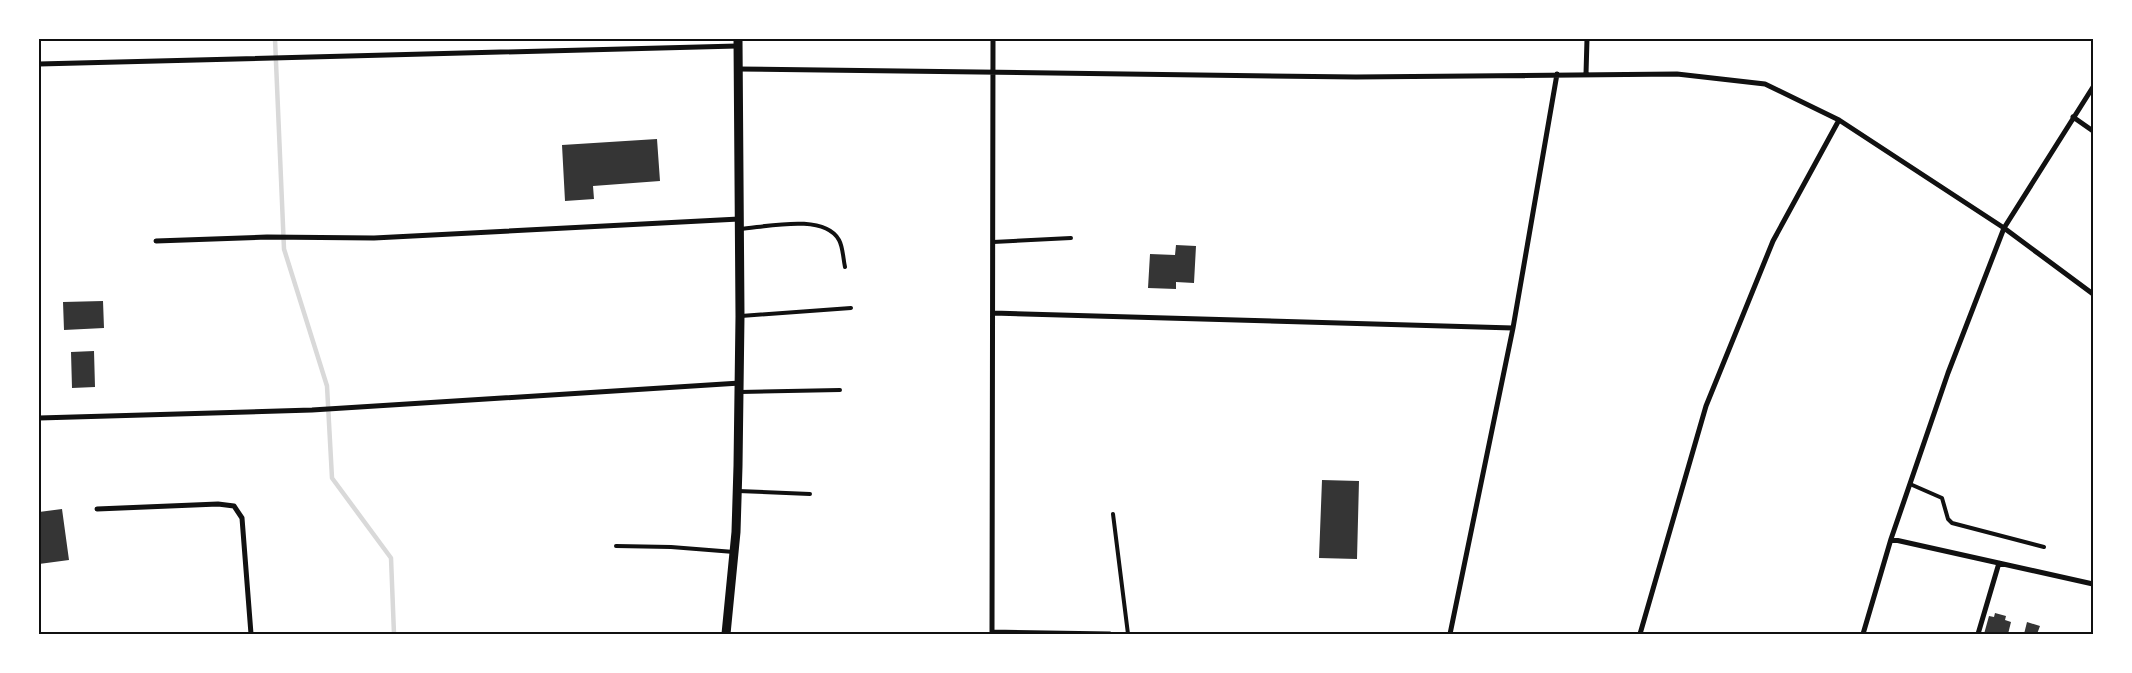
<svg xmlns="http://www.w3.org/2000/svg" width="2132" height="673" font-family="'Asap Condensed',sans-serif">
  <style>
    .lines { fill: none; stroke-linecap: round; stroke-linejoin: round }
    .stream { stroke: #d9d9d9; stroke-width: 4.5 }
    .building { fill: #353535 }
    .service { stroke: #111; stroke-width: 4 }
    .minor { stroke: #111; stroke-width: 5 }
    .tertiary { stroke: #111; stroke-width: 9 }
    .neatline { fill: none; stroke: #111; stroke-width: 2 }
  </style>
  <rect width="100%" height="100%" fill="#fff"/>
  <g class="lines">
    <path class="stream" d="M275,39L284,249L327,386L332,478L391,558L394,634"/>
  </g>
  <path class="building" d="M657,139L660,181L593,186L594,199L565,201L562,145Z
    M1176,245L1196,246L1194,283L1176,282V289L1148,288L1150,254L1175,255Z
    M103,301L104,328L64,330L63,302Z
    M94,351L95,387L72,388L71,352Z
    M1322,480L1359,481L1357,559L1319,558Z
    M62,509L69,560L39,564V512Z
    M1995,613L2006,616L2005,620L2011,622L2008,634H1984L1989,616L1994,617Z
    M2027,622L2040,626L2037,634H2024Z"/>
  <g class="lines">
    <path class="service" d="M740,229C766,227 824,213 839,240C843,247 843,258 845,267
      M993,242L1071,238
      M741,316L851,308
      M740,392L840,390
      M1910,484L1942,498L1948,519L1952,523L2044,547
      M738,491L810,494
      M1113,514L1128,634
      M616,546L671,547L734,552"/>
    <path class="minor" d="M39,64L737,46
      M738,69L1356,77L1677,74L1765,84L1839,120L2004,228L2093,294
      M1586,74L1587,39
      M2073,117L2093,131
      M156,241L267,237L374,238L739,219
      M993,313L1513,328
      M39,418L312,410L740,383
      M97,509L218,504L234,506L242,518L251,634
      M1891,539L2093,584
      M992,632L1110,634
      M992,634L993,39
      M1450,634L1513,328L1557,74
      M1640,634L1706,406L1773,241L1839,120
      M1863,634L1891,539L1948,373L2004,228L2093,87
      M1978,634L1999,563"/>
    <path class="tertiary" d="M726,634L736,532L738,466L740,316L738,39"/>
  </g>
  <rect width="2132" height="673" fill="none" stroke="#ffffff" stroke-width="80"/>
  <rect x="40" y="40" width="2052" height="593" class="neatline"/>
</svg>
